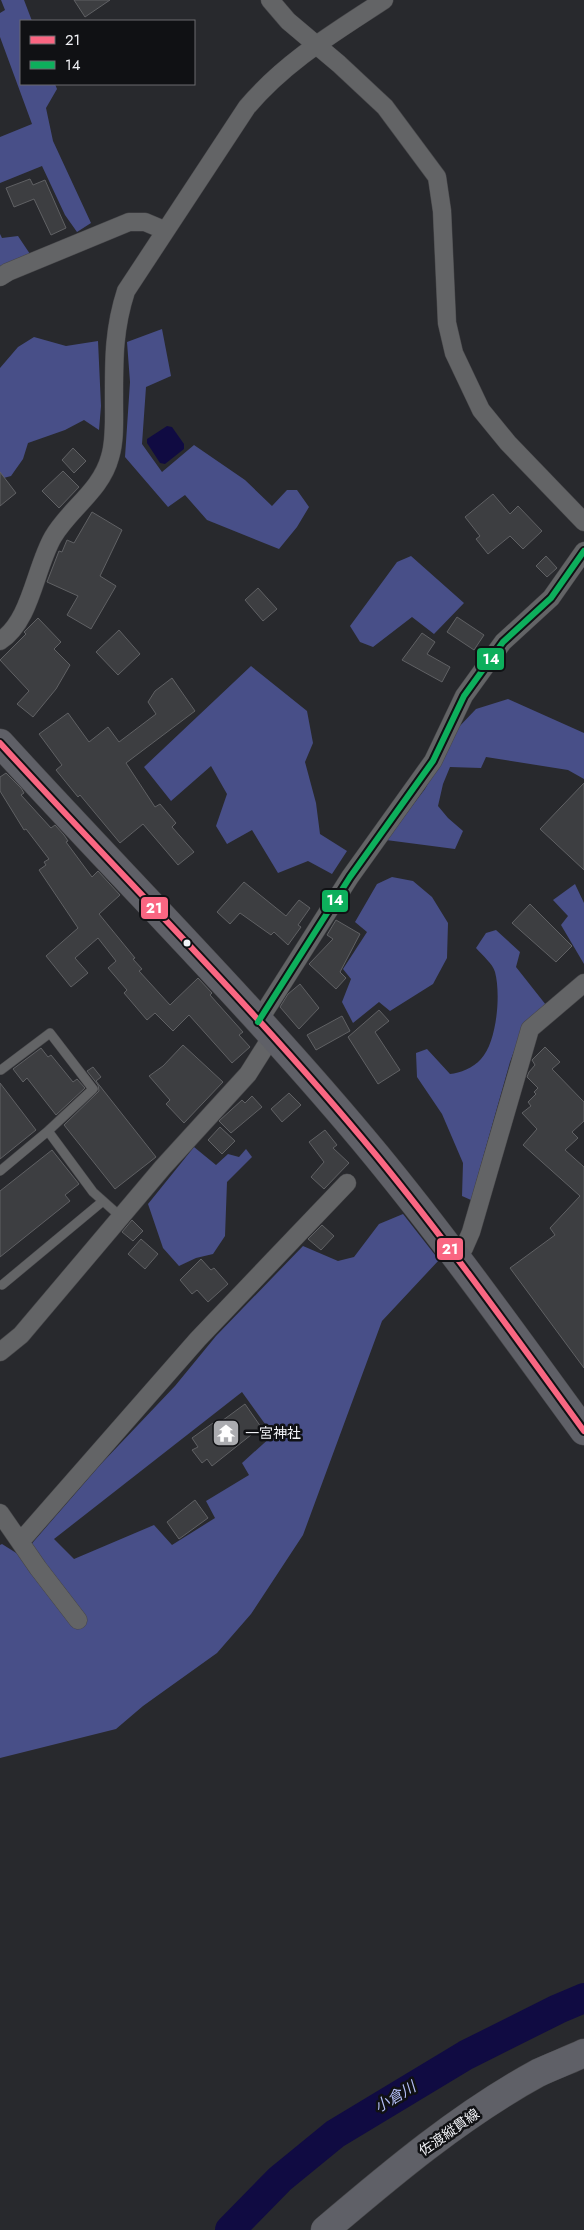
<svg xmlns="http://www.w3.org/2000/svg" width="584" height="2230" font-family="Jost,'Noto Sans JP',sans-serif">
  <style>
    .forest { fill: #484f88; fill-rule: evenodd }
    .water { fill: #100b42 }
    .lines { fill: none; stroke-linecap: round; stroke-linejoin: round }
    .river { stroke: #100b42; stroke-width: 30 }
    .building { fill: #3d3e41; stroke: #606164 }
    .service-casing { stroke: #47474a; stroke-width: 10 }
    .minor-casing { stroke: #47474a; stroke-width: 19 }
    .primary-casing { stroke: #47474a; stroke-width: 29 }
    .service { stroke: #636466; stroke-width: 9 }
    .minor { stroke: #636466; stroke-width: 18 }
    .primary { stroke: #5f6067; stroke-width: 28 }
    .bus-1-casing { stroke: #101114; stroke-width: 10 }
    .bus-2-casing { stroke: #101114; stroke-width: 10 }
    .bus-1 { stroke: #fa6682; stroke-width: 6 }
    .bus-2 { stroke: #0daf5c; stroke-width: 6 }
    .bus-dot { fill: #f1f2f6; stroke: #101114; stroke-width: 2 }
    .labels { text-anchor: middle; stroke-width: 5; stroke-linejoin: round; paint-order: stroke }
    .poi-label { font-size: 14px; fill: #f1f2f6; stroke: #101114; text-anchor: start }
    .street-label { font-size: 14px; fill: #f1f2f6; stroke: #101114 }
    .water-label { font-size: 15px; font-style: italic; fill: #b4bff7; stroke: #101114 }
    .line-badge { stroke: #101114; stroke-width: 2 }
    .badge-label { font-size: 14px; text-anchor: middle; font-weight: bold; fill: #fff }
  </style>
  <rect width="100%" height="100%" fill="#28292d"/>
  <path class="forest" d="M1,0H24L32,21H21V84H55L57,89L46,108L53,141L91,223L77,232L65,215L42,166L0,183V137L32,124L0,37V13L5,10Z
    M0,234L2,238L18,236L30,254L0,269Z
    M162,329L171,376L146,387L142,444L162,472L194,445L245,480L272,506L287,490H297L309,507L297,527L279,549L207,520L185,495L168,507L125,457L130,382L127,342Z
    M34,337L66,346L98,341L101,406L99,430L84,420L65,430L28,443L23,459L11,476L0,479V368L18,347Z
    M411,556L464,603L434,634L412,617L373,647L360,642L350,626L397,562Z
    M251,666L307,711L313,743L305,762L316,803L320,834L347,851L332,874L308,861L278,873L252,830L227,844L216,826L227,794L211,766L171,801L144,767Z
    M508,699L584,733V779L568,770L486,757L481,768L450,767L443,784L438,806L448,818L463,831L455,849L386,840L425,789L456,730L476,709Z
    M392,877L413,881L432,897L448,923L447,958L433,984L390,1011L379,1002L353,1023L342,1002L351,979L343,969L367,932L355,922L377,884Z
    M575,884L584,903V964L561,925L568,916L553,900Z
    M496,930L520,952L516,967L546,1005L523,1027L510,1062L471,1200L462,1196L463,1163L442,1114L417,1077L416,1053L427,1049L450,1074C460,1073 473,1068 481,1059C497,1042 501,994 495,972C493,964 482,955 476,948L486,933Z
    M194,1147L216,1165L228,1154L239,1157L246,1149L252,1157L227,1182L225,1236L213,1254L196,1258L179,1266L163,1248L148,1204Z
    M403,1214L439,1260L382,1321L303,1535L251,1614L217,1653L143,1706L116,1729L0,1758V1545L2,1544L21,1556L100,1465L175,1386L216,1336L303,1246L338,1261L354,1257L379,1224ZM242,1392L273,1435L242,1463L249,1475L206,1501L215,1518L172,1545L154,1525L74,1559L54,1539Z"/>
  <path class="water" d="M167,426L172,427L184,444V449L165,464L160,463L147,443V439Z"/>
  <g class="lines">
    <path class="river" d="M230,2230L280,2179L335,2134L466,2055L558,2009L584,1998"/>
  </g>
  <path class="building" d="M74,0H110L85,17Z
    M30,179L33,185L45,180L66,228L51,235L34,199L14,207L6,188Z
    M73,448L86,461L74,473L62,460Z
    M63,471L79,487L59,508L42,491Z
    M0,472L16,493L0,506Z
    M493,494L510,514L518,506L542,531L523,549L510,536L488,554L476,539L480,536L465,517Z
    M92,512L122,530L100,576L116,586L91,629L67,615L78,596L47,582L59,551L62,552L67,540L74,543Z
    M546,556L557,568L547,577L536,566Z
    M258,588L277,609L263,621L245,600Z
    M457,617L484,635L474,650L447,632Z
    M38,618L61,642L54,649L70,665L56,689L33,717L17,704L29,691L0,660L26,634L24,632Z
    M119,630L140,654L118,675L96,652Z
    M422,633L435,642L427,654L450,667L442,682L402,660Z
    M172,678L195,711L126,763L155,807L160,804L176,823L172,827L194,852L178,865L143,824L120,843L80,795L78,797L56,770L62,765L39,734L68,713L89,742L108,727L119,742L156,714L148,702L155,691Z
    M6,773L21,788L24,793L21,795L51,828L55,825L64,835L68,841L66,842L92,877L98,871L120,895L99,914L135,958L133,959L142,969L139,971L170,1005L198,978L212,993L210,995L243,1032L239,1035L250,1047L232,1063L189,1015L173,1031L155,1013L147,1020L124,993L127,990L108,968L116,961L98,938L75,958L88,973L71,987L46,956L78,928L39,870L46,865L44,862L49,859L26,829L24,830L0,791V777Z
    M584,783V870L540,829Z
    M244,882L286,916L299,900L310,908L298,925L301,927L288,945L274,932L271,935L240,913L230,924L217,912Z
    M530,904L572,946L556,962L512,923Z
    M336,920L360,934L340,972L346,978L336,989L309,964L333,939L327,935Z
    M300,984L319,1008L299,1029L280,1007L288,994Z
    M379,1010L389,1021L375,1032L400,1070L378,1084L348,1037Z
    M342,1016L350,1031L316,1050L307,1035Z
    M183,1045L223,1082L184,1123L166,1104L170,1100L149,1076L163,1066Z
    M545,1047L560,1062L552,1069L584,1102V1121L572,1132L578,1138L565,1150L584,1167V1368L510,1268L555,1235L550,1228L580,1196L523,1145L537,1129L522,1113L531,1106L528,1102L536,1094L534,1092L538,1088L527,1077L529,1072L535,1065L532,1060Z
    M41,1048L48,1057L51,1055L73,1082L77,1079L85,1088L56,1115L27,1078L23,1082L13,1069Z
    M93,1067L101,1077L96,1081L156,1157L115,1189L64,1125L99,1091L98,1085L87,1071Z
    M0,1083L36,1130L0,1159Z
    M289,1093L301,1105L282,1122L271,1109Z
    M252,1096L262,1107L231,1133L219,1121L242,1100L245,1103Z
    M220,1127L235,1141L222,1154L208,1140Z
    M325,1130L337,1145L333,1148L349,1163L324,1189L311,1177L324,1162L309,1142Z
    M52,1150L79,1184L65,1195L70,1201L0,1257V1191Z
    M132,1220L143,1231L133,1241L122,1232Z
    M322,1225L334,1236L321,1250L308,1239Z
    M141,1239L158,1254L145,1269L128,1254Z
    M201,1259L211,1270L214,1268L228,1284L208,1302L197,1290L192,1294L180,1280Z
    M245,1404L261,1427L212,1466L207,1459L202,1463L192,1450L198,1447L192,1438L213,1423L215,1426Z
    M195,1500L208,1518L179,1539L167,1522Z"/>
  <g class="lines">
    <g class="service-casing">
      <path id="service" d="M1,1070L50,1033L93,1089L48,1131
        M0,1171L48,1131L93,1192L121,1217
        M2,1285L103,1201"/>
    </g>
    <g class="minor-casing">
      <path id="minor" d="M270,0L288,21L339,64L385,107L437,177L442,211L447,323L454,353L481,410L508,443L584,522
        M0,277L8,272L129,222H145L164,230
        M0,641C31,621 35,568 53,537C69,509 101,491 110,457C115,441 114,421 114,404C114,363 113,331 126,291L247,107C286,61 334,33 384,0
        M258,1022L350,877L433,761L464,696L503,642L551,598L584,551
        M456,1256L464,1248L471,1232L530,1029L584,983
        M0,1352L21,1335L163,1167L248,1074L272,1036
        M0,1513L38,1568L78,1620
        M20,1542L198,1339L347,1183"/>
    </g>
    <g class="primary-casing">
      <path id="primary" d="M0,743C125,880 258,1012 376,1155C449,1244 516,1338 584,1431
        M325,2230C392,2173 461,2115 538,2073C553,2066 569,2060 584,2053"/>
    </g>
    <use href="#service" class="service"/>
    <use href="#minor" class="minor"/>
    <use href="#primary" class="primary"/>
    <g class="bus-1-casing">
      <path id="bus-1" d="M0,743C125,880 258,1012 376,1155C449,1244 516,1338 584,1431"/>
    </g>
    <g class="bus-2-casing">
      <path id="bus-2" d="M258,1022L350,877L433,761L464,696L503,642L551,598L584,551"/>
    </g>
    <use href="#bus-1" class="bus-1"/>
    <use href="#bus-2" class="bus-2"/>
  </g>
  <defs>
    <g id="temple-square" transform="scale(1.4375)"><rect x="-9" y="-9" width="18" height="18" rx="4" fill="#abacb0" stroke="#101114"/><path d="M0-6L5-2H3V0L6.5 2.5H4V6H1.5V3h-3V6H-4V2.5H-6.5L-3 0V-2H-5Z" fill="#fff"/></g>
  </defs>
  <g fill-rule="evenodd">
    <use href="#temple-square" x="226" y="1433"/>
  </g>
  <circle class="bus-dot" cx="187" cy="943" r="4.5"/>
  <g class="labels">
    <g class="poi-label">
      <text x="245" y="1438">一宮神社</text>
    </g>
    <g class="street-label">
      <text transform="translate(449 2132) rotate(-35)" y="5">佐渡縦貫線</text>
    </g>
    <g class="water-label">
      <text transform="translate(395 2097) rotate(-31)" y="5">小倉川</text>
    </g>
  </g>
  <g class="line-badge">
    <rect x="476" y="647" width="29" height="24" rx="5" fill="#0daf5c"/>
    <rect x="321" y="889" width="28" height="24" rx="5" fill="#0daf5c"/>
    <rect x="140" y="896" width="29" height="24" rx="5" fill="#fa6682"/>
    <rect x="436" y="1237" width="28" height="24" rx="5" fill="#fa6682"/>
  </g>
  <g class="badge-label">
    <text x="491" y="664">14</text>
    <text x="335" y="905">14</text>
    <text x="154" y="913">21</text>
    <text x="450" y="1254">21</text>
  </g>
  <rect x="20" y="20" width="175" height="65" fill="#101114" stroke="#6a6b6e"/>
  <rect x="30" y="36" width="25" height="8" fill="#fa6682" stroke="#6a6b6e"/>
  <text x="65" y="45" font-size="15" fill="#f1f2f6">21</text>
  <rect x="30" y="61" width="25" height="8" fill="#0daf5c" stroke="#6a6b6e"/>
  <text x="65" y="70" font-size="15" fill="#f1f2f6">14</text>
</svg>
